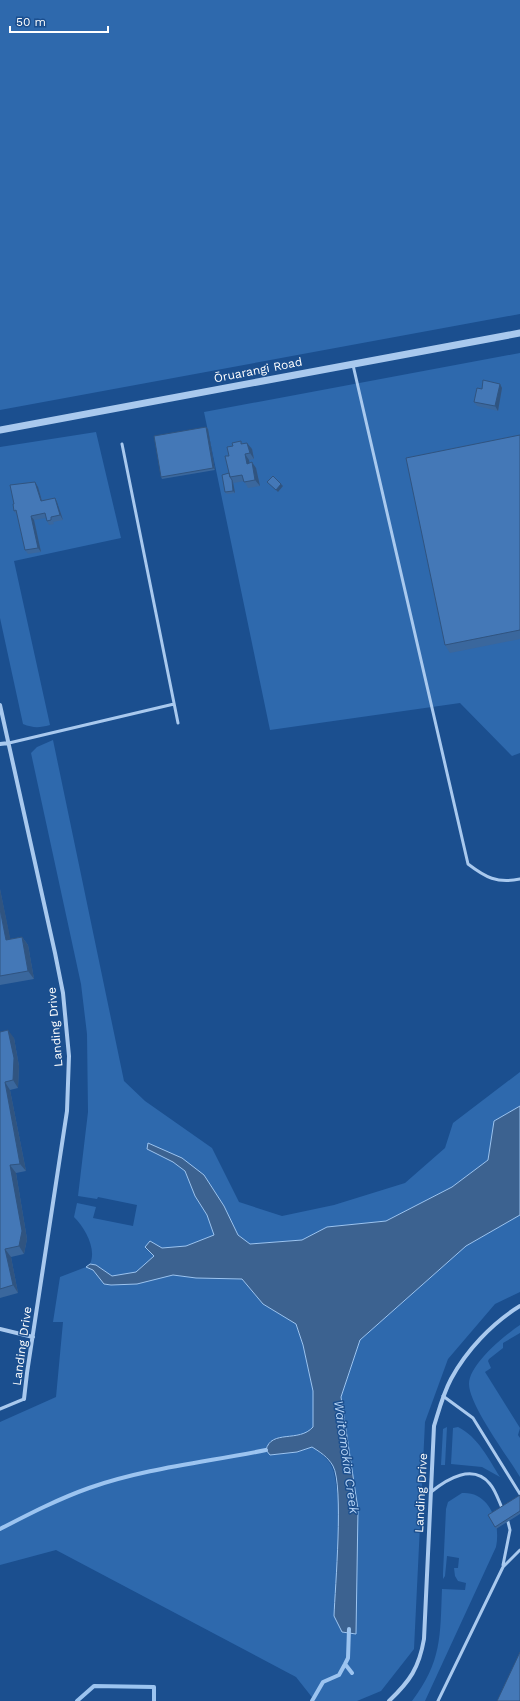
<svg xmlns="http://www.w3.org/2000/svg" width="520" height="1701" font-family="'Work Sans',sans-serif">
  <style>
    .green { fill: #2e69ad }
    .water { fill: #3c6290; stroke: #9cc4f0 }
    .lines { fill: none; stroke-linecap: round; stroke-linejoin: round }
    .stream { stroke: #9cc4f0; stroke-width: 4 }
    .service { stroke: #a9c9ee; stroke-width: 3 }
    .minor { stroke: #a9c9ee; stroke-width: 4 }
    .tertiary { stroke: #a9c9ee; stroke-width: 7 }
    .wall { fill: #3a679d }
    .shaded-wall { fill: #305480 }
    .building { fill: #4478b7; stroke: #305480 }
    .labels { text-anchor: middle; stroke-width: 3; stroke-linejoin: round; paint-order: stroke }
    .street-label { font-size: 12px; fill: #fff; stroke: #1b4f8f }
    .water-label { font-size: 13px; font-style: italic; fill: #b5d3f5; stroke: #1b4f8f }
  </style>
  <rect width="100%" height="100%" fill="#1b4f8f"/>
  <path class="green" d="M0,0H520V314L0,410Z
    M520,353V753L512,756L460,703L270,730L204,412Z
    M96,432L121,538L14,561L50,725C39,728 33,728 23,724L0,618V447Z
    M53,740L124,1081L145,1101L212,1148L239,1202L282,1216L334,1205L405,1183L445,1148L453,1123L520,1072V1106L494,1121L488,1160L452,1187L386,1221L327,1227L302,1240L250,1244L238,1235L224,1206L204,1175L148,1144L147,1149L173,1162L185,1171L195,1196L207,1215L214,1235L186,1246L162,1248L150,1241L145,1248L154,1256L136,1272L112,1276L96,1265L90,1264C97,1249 85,1228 74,1217L77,1203L96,1207L93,1218L133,1226L137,1205L98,1197L97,1199L78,1196L88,1112L87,1034L81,984L31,753L37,747Z
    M520,1215V1292L495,1304L448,1359L425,1422L414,1649L381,1691L357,1701H315L296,1677L56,1550L0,1565V1422L56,1397L63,1322H53L60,1277L86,1267L93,1270L104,1284L111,1285L137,1284L173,1275L196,1278L242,1279L263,1304L296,1324L303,1345L313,1391V1427L307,1433L272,1440L297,1452L312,1447C336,1464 333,1468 338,1495L358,1509L341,1397L360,1340L466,1246Z
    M520,1325V1333L503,1343V1348L489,1359L488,1361L491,1368L485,1372L520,1428L518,1435L520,1438V1477C508,1457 469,1405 469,1384C469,1364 505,1335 520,1325Z
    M447,1427L445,1465H441L443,1429Z
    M458,1427C478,1437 488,1458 500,1477L482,1467L451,1464L453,1428Z
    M462,1493C490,1491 501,1524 496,1547L425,1701H412C442,1661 440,1637 442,1589L465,1590L466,1583L458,1581L455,1576L454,1568H458L459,1558L447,1556L445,1576L443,1579V1573L446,1509L448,1502Z"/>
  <path class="water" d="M520,1106V1215L466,1246L360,1340L341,1397L358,1509L356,1634L342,1632L334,1616C335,1588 344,1486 333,1466C328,1457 320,1452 312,1447L297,1452L270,1455L266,1450C271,1429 299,1443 313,1427V1391L303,1345L296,1324L263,1304L242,1279L196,1278L173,1275L137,1284L111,1285L104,1284L93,1270L86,1267L90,1264L96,1265L112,1276L136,1272L154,1256L145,1247L150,1241L162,1248L186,1246L214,1235L207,1215L195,1196L185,1171L173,1162L147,1149L148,1143L182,1158L204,1175L224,1206L238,1235L250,1244L302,1240L327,1227L386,1221L452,1187L488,1160L494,1121Z"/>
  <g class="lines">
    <path class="stream" d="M0,1529C29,1514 58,1499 89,1488C146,1468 207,1462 266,1450
      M345,1664L352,1673
      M77,1701L94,1686L154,1687V1701
      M312,1701L323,1682L339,1675L345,1664L348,1658L349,1629"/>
    <path class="service" d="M353,365L468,864C485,877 497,884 520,879
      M122,444L178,723
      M9,743L174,704
      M443,1396L473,1418L520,1494
      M0,1409L24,1399
      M431,1492C447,1479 473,1463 490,1484C496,1491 499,1502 503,1510
      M503,1565L510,1530L507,1518
      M438,1701L503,1567L520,1550"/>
    <path class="minor" d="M0,705L55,953L63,993L69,1056L67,1111L27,1373L24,1399
      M0,744L9,743
      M0,1329L33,1337
      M389,1701C410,1681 419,1668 424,1639L434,1426C439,1410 443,1394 451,1379C466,1351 492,1323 520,1306"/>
    <path class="tertiary" d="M0,430L520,333"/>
  </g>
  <path class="wall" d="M500,384L502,388L498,411L477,406L474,402L482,389Z
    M206,427L208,429L215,470L162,479L161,477Z
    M520,435V639L450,653L445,645Z
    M241,441L243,444L247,443L252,449L254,459L249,460V463L256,468L260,486L248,488L244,481L234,483L233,482L235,493L227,494L225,492L229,473V456L233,446Z
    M35,482L38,487L42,500L55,498L57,502L63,520L53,522L54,524L49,525L47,521L46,518L34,520L41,552L28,554L25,550L17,515L14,511V504Z
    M0,889L10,939L22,937L28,945L34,979L0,985Z
    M0,1032L14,1038L19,1066L18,1088L10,1090L26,1171L16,1173L27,1239L24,1254L11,1257L18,1293L0,1298Z
    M520,1495V1514L496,1529L488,1515Z"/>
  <path class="shaded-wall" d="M500,384L502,388L498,411L495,406Z
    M206,427L208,429L215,470L213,468Z
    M247,443L252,449L254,459L250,453Z
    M245,454L249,460L251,470L247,464Z
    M252,462L256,468L260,486L255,480Z
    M232,480L233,482L235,493L233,491Z
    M35,482L38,487L43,505L41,501Z
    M281,484L283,486L278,492L276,490Z
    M55,498L57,502L63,520L60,515Z
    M31,516L34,520L41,552L38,548Z
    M0,889L12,947L6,940L0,909Z
    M22,937L28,945L34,979L28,971Z
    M8,1030L14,1038L19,1066L18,1088L13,1080Z
    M5,1082L10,1090L26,1171L20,1164Z
    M10,1165L16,1173L27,1239L24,1254L19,1246Z
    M5,1249L11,1257L18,1293L13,1285Z"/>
  <path class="building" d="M483,380L500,384L495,406L474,402L477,388L482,389Z
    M206,427L213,468L161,477L154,436Z
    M520,435V630L445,645L406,458Z
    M241,441V444L247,443L250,453L245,454L247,464L252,462L255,480L244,482L242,475L230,477L225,456H229L227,447L233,446L232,443Z
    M229,473L230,477L232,480L233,491L225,492L222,475Z
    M273,476L281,484L276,490L267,482Z
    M35,482L41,501L55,498L60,515L51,517V520L47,521L45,513L31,516L38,548L25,550L16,510L14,511L13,504H14L10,485Z
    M0,909L6,940L22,937L28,971L0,976Z
    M8,1030L14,1058L13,1080L5,1082L20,1164L10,1165L22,1231L19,1246L5,1249L13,1285L0,1289V1032Z
    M520,1495V1511L495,1527L488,1515Z
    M520,1652V1701H497Z"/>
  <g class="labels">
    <g class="street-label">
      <text transform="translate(258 370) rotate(-11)" y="4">Ōruarangi Road</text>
      <text transform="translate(55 1027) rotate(-95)" y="4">Landing Drive</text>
      <text transform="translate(22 1346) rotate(-82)" y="4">Landing Drive</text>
      <text transform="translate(421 1493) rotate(-87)" y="4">Landing Drive</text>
    </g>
    <g class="water-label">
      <text transform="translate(347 1457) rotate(82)" y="5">Waitomokia Creek</text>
    </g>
  </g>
  <path d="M10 26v6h98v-6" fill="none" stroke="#ffffff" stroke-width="2"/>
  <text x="16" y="26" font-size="12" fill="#ffffff" stroke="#1b4f8f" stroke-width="3" paint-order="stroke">50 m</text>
</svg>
